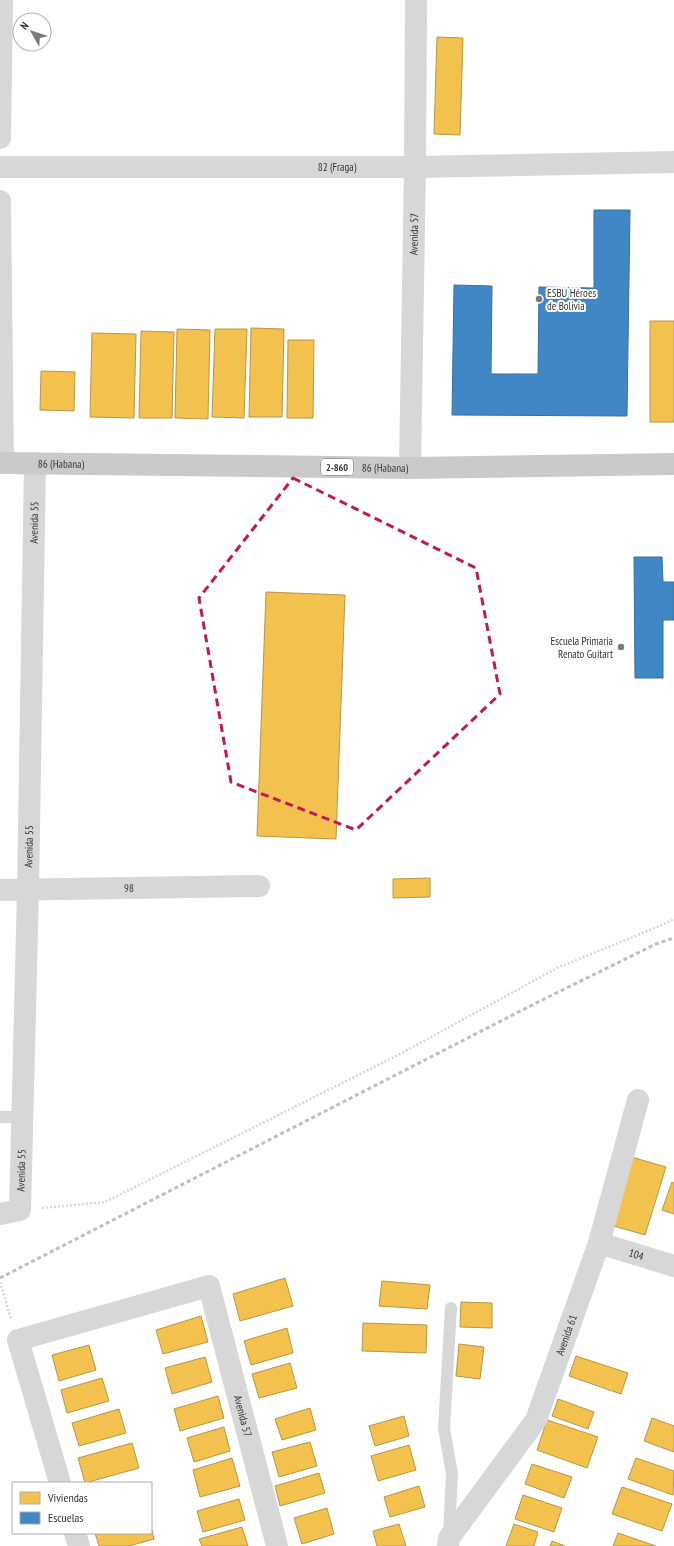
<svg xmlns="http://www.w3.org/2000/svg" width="674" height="1546" font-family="'PT Sans Narrow',sans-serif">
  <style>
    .homes { fill: #f2c14e; stroke: #b99646 }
    .schools { fill: #3f88c5; stroke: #3b6e99 }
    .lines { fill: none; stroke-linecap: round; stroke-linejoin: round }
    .path { stroke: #d6d6d6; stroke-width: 2.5; stroke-dasharray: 2 2; stroke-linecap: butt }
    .lane { stroke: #d7d7d7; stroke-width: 12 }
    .street { stroke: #d7d7d7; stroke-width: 22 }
    .primary { stroke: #cacaca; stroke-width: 22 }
    .rail { stroke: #bebebe; stroke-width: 3; stroke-dasharray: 4 3; stroke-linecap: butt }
    .marked { fill: none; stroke: #c2185b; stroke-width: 3; stroke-dasharray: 8 5; stroke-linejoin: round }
    .poi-dot { fill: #7a7a7a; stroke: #fff; stroke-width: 1.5 }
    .labels { text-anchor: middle; stroke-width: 4; stroke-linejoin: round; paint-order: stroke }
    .shield { fill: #fff; stroke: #707070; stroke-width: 1 }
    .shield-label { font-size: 10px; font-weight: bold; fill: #333 }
    .street-label { font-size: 11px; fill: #333; stroke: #fff }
    .poi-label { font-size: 11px; fill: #333; stroke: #fff; text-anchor: start }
  </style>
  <rect width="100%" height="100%" fill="#fff"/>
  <path class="homes" d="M437,37L463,38L460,135L434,134Z
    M650,321H674V422H650Z
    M251,328L284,329L282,417H249Z
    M177,329L210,330L208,419L175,418Z
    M215,329H247L244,418L212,417Z
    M141,331L174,332L172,418H139Z
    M92,333L136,334L134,418L90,417Z
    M288,340H314L313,418H287Z
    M41,371L75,372L74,411L40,410Z
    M266,592L345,595L336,839L257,836Z
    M430,878V897L393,898V879Z
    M628,1156L666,1167L645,1235L607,1224Z
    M672,1182L674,1183V1214L662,1210Z
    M285,1278L293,1306L240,1321L233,1294Z
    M382,1281L430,1285L427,1309L379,1306Z
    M461,1302L492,1303V1328L460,1327Z
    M201,1316L208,1342L163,1354L156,1330Z
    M363,1323L427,1325L426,1353L362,1351Z
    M287,1328L293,1353L251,1365L244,1341Z
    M459,1344L484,1347L480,1379L456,1376Z
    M89,1345L96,1370L59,1381L52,1355Z
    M576,1356L628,1373L621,1394L569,1376Z
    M205,1357L212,1382L172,1394L165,1368Z
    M290,1363L297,1388L259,1398L252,1374Z
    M102,1378L109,1401L67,1413L61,1390Z
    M218,1396L224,1418L180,1431L174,1409Z
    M558,1399L594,1412L588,1429L552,1416Z
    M310,1408L316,1430L282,1440L275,1419Z
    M119,1409L126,1433L79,1446L72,1423Z
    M404,1416L409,1436L375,1446L369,1426Z
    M652,1418L674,1426V1452L644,1441Z
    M547,1420L598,1437L587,1468L537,1450Z
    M224,1427L230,1451L194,1462L187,1438Z
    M310,1442L317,1466L279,1477L272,1452Z
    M132,1443L139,1468L85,1483L78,1458Z
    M409,1445L416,1470L378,1481L371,1456Z
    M232,1458L240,1486L200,1497L193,1470Z
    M636,1458L674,1471L673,1495L628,1479Z
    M532,1464L572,1477L564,1498L525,1484Z
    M319,1473L325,1493L280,1506L275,1486Z
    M419,1486L425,1507L390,1517L384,1497Z
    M622,1487L672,1504L662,1531L612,1514Z
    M523,1495L562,1508L554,1532L515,1519Z
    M239,1499L245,1520L203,1532L197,1511Z
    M327,1508L334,1534L302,1544L294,1518Z
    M399,1524L406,1546H377L373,1531Z
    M514,1524L538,1532L534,1546H506Z
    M151,1526L154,1539L129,1546H99L95,1533H151Z
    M242,1527L248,1546H202L199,1539Z
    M618,1533L656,1546H613Z
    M552,1541L565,1546H550Z"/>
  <path class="schools" d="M594,210H630L627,416L452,415L454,285L492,286L491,374H538L539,287L594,288Z
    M634,557H662L663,582H674V620H663V678H635Z"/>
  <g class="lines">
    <path class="path" d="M42,1208L105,1202L402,1053L557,968L662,925L674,919
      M0,1282L11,1319"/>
    <path class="lane" d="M0,1117H23
      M449,1534L452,1474L444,1428L451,1308"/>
    <g class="street">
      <path d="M0,138L2,0"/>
      <path id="s1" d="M0,167H415L674,162"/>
      <path d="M0,201L3,463"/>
      <path id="s2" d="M410,468L415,167L416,0"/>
      <path id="s3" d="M0,890L259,886"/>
      <path id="s4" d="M0,1214L20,1210L28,890L35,463"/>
      <path id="s5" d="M599,1243L674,1266"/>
      <path id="s6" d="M60,1483L18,1340L209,1286L277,1546"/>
      <path d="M75,1533L79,1546"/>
      <path id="s7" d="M448,1546L449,1538L536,1420L599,1243L638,1100"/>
    </g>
    <path class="primary" id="s8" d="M0,463L410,468L674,464"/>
    <path class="rail" d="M0,1278L536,1003L656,944L674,938"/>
  </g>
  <path class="marked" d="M293,478L476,568L500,694L356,830L231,782L199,598Z"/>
  <g class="poi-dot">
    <circle cx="539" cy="299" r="4"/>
    <circle cx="621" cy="647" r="4"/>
  </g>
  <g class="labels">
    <rect class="shield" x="321" y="459" width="32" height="16" rx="3"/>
    <g class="shield-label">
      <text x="337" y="471">2-860</text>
    </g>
    <g class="street-label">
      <text dy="4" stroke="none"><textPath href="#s1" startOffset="337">82 (Fraga)</textPath></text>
      <text dy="4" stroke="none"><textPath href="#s2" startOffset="234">Avenida 57</textPath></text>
      <text dy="4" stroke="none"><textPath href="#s8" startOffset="61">86 (Habana)</textPath></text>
      <text dy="4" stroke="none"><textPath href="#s8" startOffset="385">86 (Habana)</textPath></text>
      <text dy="4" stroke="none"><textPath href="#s4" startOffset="708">Avenida 55</textPath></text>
      <text dy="4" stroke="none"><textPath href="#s4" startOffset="384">Avenida 55</textPath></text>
      <text dy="4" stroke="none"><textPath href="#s3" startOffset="129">98</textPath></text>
      <text dy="4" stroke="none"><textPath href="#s4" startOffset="60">Avenida 55</textPath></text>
      <text dy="4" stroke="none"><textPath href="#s5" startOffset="39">104</textPath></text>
      <text dy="4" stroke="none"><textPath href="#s7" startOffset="245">Avenida 61</textPath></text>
      <text dy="4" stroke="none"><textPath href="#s6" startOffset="482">Avenida 57</textPath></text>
    </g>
    <g class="poi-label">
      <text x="547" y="297">ESBU Héroes<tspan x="547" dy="13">de Bolivia</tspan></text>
      <text x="613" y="645" text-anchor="end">Escuela Primaria<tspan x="613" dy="13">Renato Guitart</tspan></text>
    </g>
  </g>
  <rect x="12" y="1482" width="140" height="52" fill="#ffffff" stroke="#adadad"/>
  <rect x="20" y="1492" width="20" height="12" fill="#f2c14e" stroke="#adadad"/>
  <text x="48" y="1502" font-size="12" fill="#333333">Viviendas</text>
  <rect x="20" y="1512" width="20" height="12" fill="#3f88c5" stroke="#adadad"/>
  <text x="48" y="1522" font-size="12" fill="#333333">Escuelas</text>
  <g transform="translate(32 32) rotate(309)"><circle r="19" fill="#ffffff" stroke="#adadad"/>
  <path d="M0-3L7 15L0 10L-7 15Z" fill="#7a7a7a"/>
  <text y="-6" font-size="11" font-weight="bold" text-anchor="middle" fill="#333333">N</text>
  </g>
</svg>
